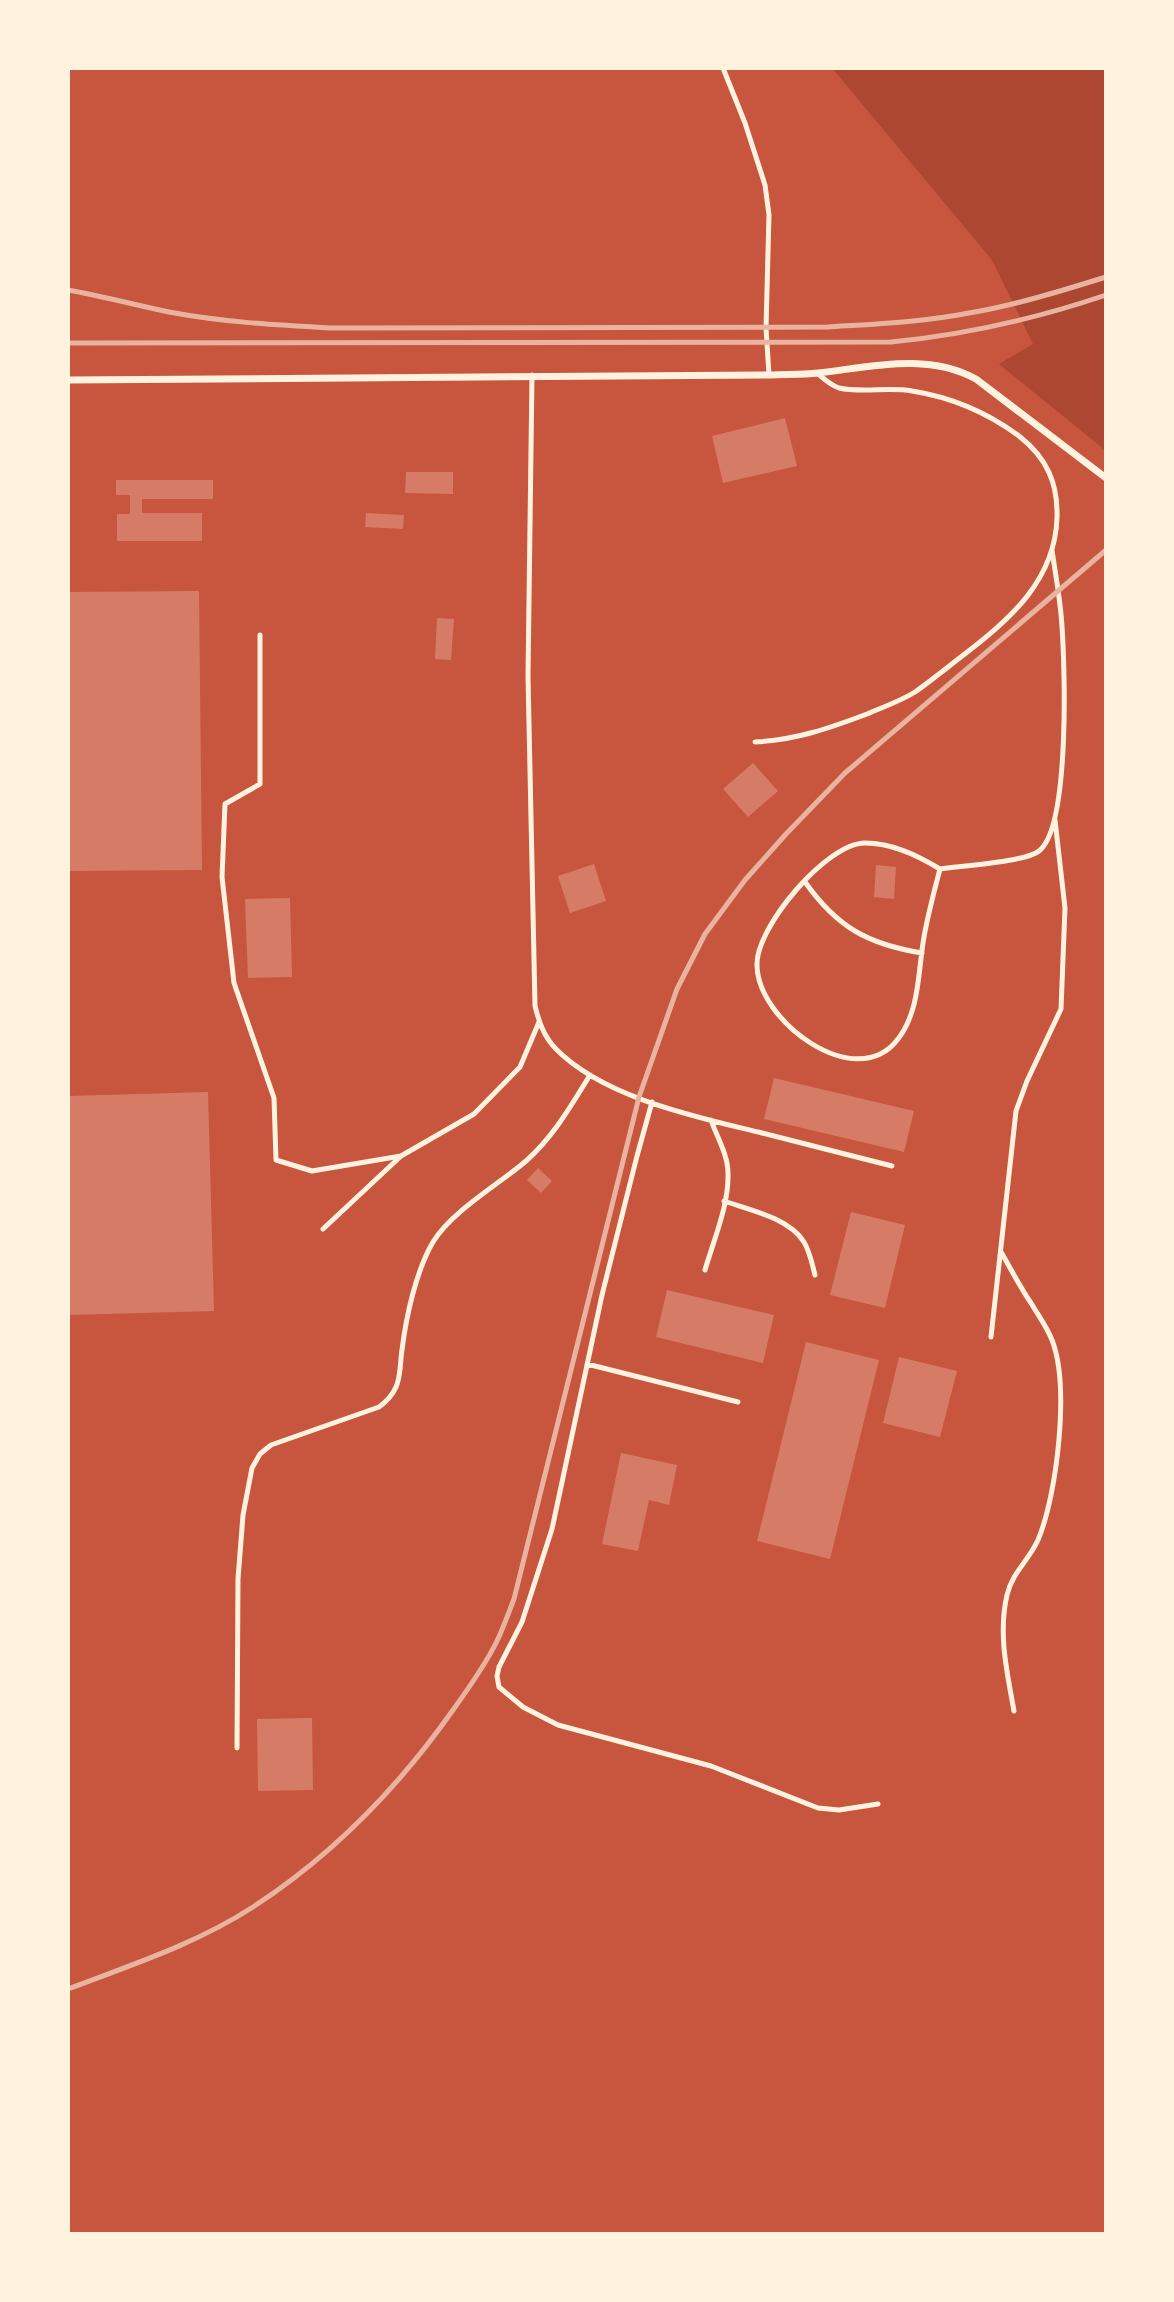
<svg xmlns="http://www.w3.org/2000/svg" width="1174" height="2302" font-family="'Open Sans',sans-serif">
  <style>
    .green { fill: #ae4732 }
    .building { fill: #d67c66 }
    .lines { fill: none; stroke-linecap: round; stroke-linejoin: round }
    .service { stroke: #fff3e0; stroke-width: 5 }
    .minor { stroke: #fff3e0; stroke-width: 7 }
    .rail { stroke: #e9b49f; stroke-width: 5 }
  </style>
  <rect width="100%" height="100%" fill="#c8553d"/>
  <path class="green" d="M832,68H1106V451L999,364L1033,344L992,260Z"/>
  <path class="building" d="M785,418L797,466L723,483L712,436Z
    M406,472H453V494L405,493Z
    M116,480H213V499H142V513H202V541H117V514H130V495H116Z
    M366,513L404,515L403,529L365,527Z
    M199,591L202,870L68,871V592Z
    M437,618L454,619L451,660L435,659Z
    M753,763L778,791L748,817L723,789Z
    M594,864L606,901L570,913L558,876Z
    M876,865L896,867L894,899L874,897Z
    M290,898L292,977L248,978L245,899Z
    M774,1078L914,1111L904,1152L764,1119Z
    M208,1092L214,1311L68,1315V1096Z
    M538,1168L552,1181L541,1193L527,1180Z
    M851,1212L905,1225L885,1308L830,1295Z
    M667,1290L774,1315L763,1363L656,1337Z
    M806,1342L879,1360L830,1559L757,1541Z
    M899,1357L957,1371L940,1437L883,1423Z
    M621,1453L677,1465L669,1505L649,1500L638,1551L602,1544Z
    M312,1718L313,1790L258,1791L257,1719Z"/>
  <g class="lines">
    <path class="service" d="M723,68L745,123L765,185L769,215L766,328L769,375
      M532,375L528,676L535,1006C539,1022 544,1037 556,1049C604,1098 697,1117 762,1133C805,1144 849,1155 892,1166
      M260,635V784L225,804L222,877L234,983L274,1098L276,1160L312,1171L401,1156
      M755,742C796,740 830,728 867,714C883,707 901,701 915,692C932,680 949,666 966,653C1011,619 1055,579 1057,518C1058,483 1047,458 1019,436C988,413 950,397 912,391C890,387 859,393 839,388C830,385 824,379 817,373
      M940,869C917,855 892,843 865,843C827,843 757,926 757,964C756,1020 856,1095 898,1039C920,1011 918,970 924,937C928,914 934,892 940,869C959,866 1026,862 1039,851C1071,826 1065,656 1061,614C1059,593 1055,571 1052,550
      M805,882C837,927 867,944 922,953
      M652,1102L637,1156L602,1295L552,1529L522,1622L499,1667L497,1676L499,1687L523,1707L558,1725L711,1766L818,1808L839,1810L878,1804
      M724,1201C750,1210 789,1218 804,1242C810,1252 812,1264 815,1275
      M323,1229L401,1156L474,1114L520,1067L539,1022
      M1001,1252C1011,1269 1020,1287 1031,1303C1038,1315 1047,1327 1052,1340C1070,1386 1057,1495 1038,1540C1029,1560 1012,1573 1007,1595C998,1634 1007,1672 1014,1711
      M705,1270C714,1239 729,1205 728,1173C728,1155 717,1137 711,1120
      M991,1337L1016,1111L1027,1081L1061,1009L1065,908L1055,820
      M587,1364L738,1402
      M237,1748L238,1579L243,1515L252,1468L260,1454L271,1445L379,1407C386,1402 392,1396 396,1387C401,1376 400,1362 402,1350C406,1317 416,1271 433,1242C452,1211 498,1185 526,1161C553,1137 571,1106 590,1075"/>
    <path class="minor" d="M68,380L769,375C785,374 801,375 818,373C871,367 927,352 976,379L1106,478"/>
    <path class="rail" d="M68,290C102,296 135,305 169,312C222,322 275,325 330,328L828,327C875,324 923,322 969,313C1016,305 1061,291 1106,277
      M68,343L891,342C965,335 1035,319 1106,295
      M68,1989C131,1965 196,1944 253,1907C333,1855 398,1788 453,1710C468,1689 484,1667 496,1643C503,1629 508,1614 514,1599L639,1097L677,989L705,934L745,880L786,834L845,773L1106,550"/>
  </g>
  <rect width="1174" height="2302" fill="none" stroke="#fff3e0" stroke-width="140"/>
</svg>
